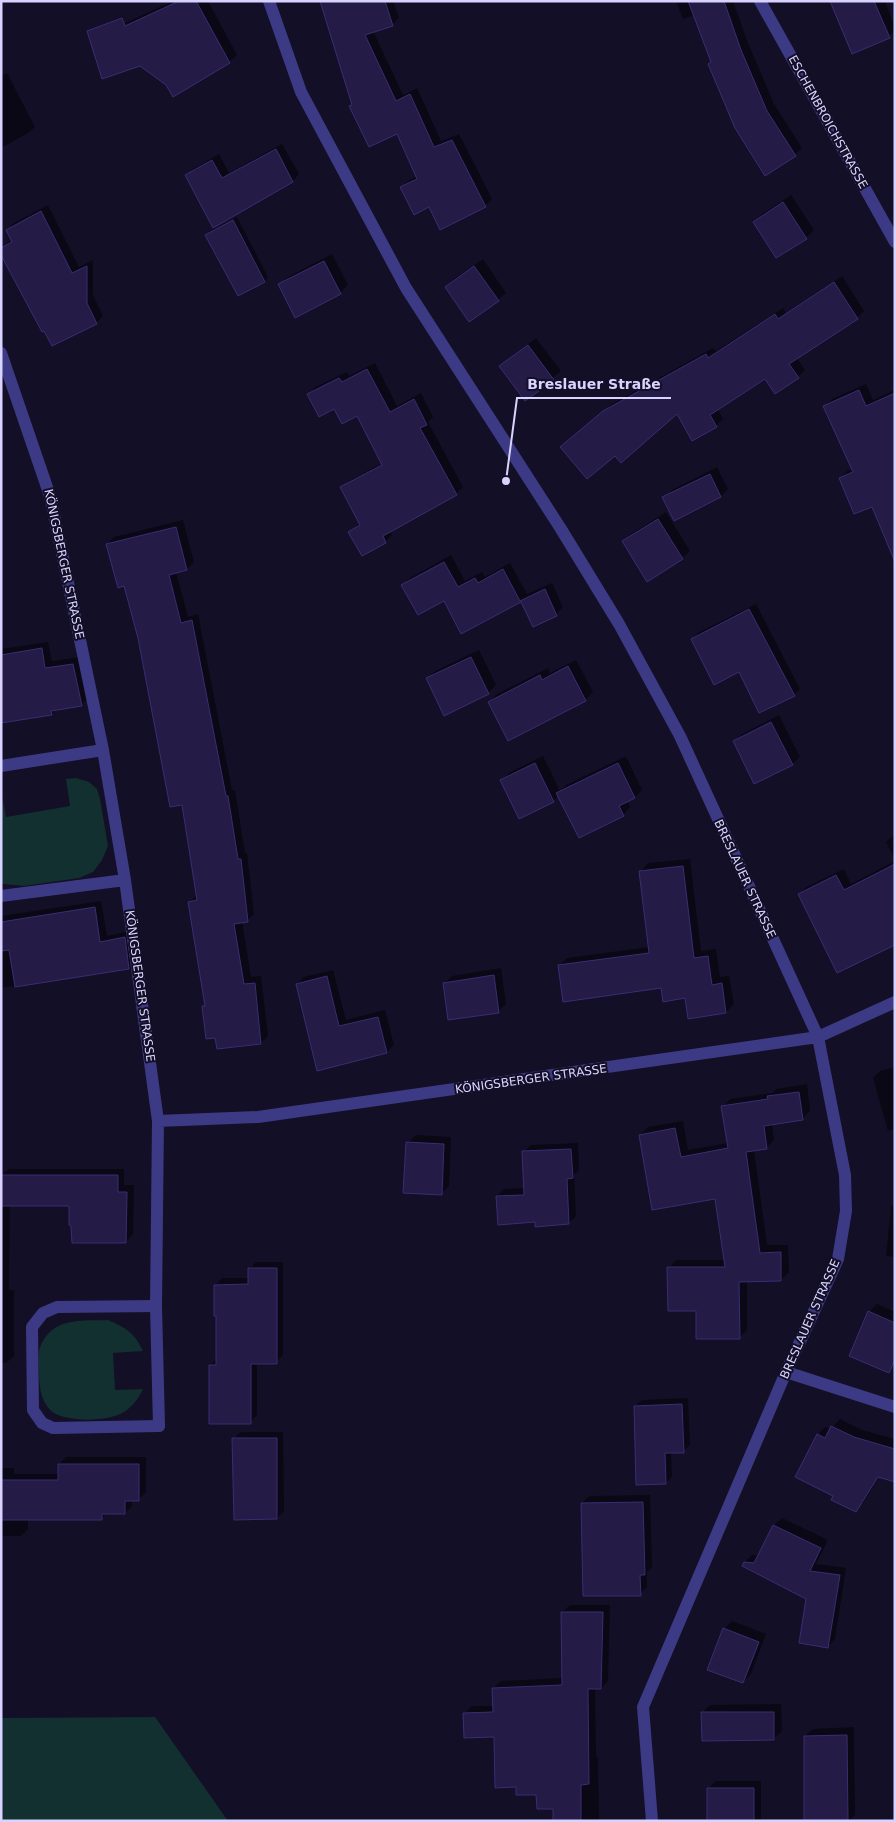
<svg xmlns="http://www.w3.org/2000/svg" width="896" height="1822" font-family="'DejaVu Sans',sans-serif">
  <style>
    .green { fill: #12302f }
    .shadow { fill: #0007 }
    .building { fill: #241b47; stroke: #3b2d73 }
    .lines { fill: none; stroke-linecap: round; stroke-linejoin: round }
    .lane { stroke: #3d3a85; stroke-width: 12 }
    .street { stroke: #3d3a85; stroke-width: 12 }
    .labels { text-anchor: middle; stroke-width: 4; stroke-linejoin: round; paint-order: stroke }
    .street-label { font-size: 12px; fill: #d9d4ff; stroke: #130f26 }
    .leader { fill: none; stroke: #d9d4ff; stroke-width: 2 }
    .callout-dot { fill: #d9d4ff; stroke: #130f26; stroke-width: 2 }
    .callout-label { font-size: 14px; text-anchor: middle; font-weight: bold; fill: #d9d4ff; stroke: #130f26; stroke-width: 4; stroke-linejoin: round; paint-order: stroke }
  </style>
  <rect width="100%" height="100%" fill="#130f26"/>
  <path class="green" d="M76,778L89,782L97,789L100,799L108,846L102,860L93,872L79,878L24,886L3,884L1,882V792L6,817L70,806L66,779Z
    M108,1320C126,1328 134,1332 143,1351L113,1353L115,1390L143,1389C139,1398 132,1407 124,1412C109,1422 63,1423 50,1410C40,1399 39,1385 39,1371C39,1365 38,1358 39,1352C39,1348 41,1345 43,1341C56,1317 85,1321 108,1320Z
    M155,1717L228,1821H1V1718Z"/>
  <path class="shadow" d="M173,1H208L237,55L229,62L167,84L99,35Z
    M322,1H393L399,18L392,25L373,31L403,95L417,88L441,141L459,134L492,199L486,205L441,228L429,205L402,188L408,181L417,176L398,132L351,106L353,104Z
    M676,1H733L748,43L774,104L802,148L795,155L712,61L695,15L683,19Z
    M831,1H885L895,27V31L889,36Z
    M7,73L35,127L28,133L1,148V76Z
    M282,144L299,174L293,181L214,226L187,175L193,169L219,154L229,173Z
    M791,195L814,230L806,238L754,222L762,214Z
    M48,205L79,267L93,260V295L103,316L96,323L1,248L13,240L7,230L14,223Z
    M237,217L268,277L265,281L238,294L207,235L210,231Z
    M332,254L348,285L340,293L280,284L288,277Z
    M483,259L506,293L498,300L446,287L454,279Z
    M842,276L864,311L857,318L797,358L805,370L798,377H765L717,408L723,419L716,426L677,412L615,454L569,440L612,404L713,348L716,351L783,308L786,313Z
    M536,338L561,371L526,399L501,366Z
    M375,363L397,406L421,393L433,417L428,422L463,487L456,494L390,531L392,535L385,542L350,532L360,523L342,487L349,481L383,463L357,414L335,407L308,394L315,387L347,372L349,376Z
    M866,384L873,400L895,390V516L872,505L840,478L847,471L853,469L825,406L832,399Z
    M717,467L728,489L721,496L664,498L672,490Z
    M666,512L690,551L682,558L623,541L631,534Z
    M183,520L194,562L187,569L176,572L188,617L198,614L232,790H235L245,853H247L254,914L247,921H242L251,977L261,976L268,1036L261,1043L216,1037L204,1007L206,1004L190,902L197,895L183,803L125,585L107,544L114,537Z
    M451,555L465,581L482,572L485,577L510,563L527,594L552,583L563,607L556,615L521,600L462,632L444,599L403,585L410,578Z
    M756,604L800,689L794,695L739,670L692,639L699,632Z
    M48,642L52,661L80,657L88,698L81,705L57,709L52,714L1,722V649Z
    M479,650L496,685L488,693L427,678L435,671Z
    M576,660L593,692L585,700L509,740L489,702L497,694L548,668L550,673Z
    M779,715L800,757L792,764L734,741L742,734Z
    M543,756L560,791L566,785L626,756L642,790L635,797L628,801L630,807L623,815L559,795L553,801L502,780L510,772Z
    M895,834V859L886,842Z
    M690,859L701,951L716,949L720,977L729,976L734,1004L726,1012L689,1018L686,997L662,986L559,966L567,958L649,947L641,871L648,863Z
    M895,861V940L799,894L806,887L844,869L851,884Z
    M101,901L107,936L131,931L135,961L128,968L1,988V916Z
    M501,968L506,1004L498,1012L445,983L452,976Z
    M333,970L346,1020L385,1010L394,1045L387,1052L318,1069L297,984L304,977Z
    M895,1067V1129L888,1131L873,1078L880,1071Z
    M807,1084L810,1111L802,1119L772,1124L774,1140L766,1148L754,1150L767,1245H788L789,1272L781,1280H747V1330L739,1338L697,1309L669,1268L676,1260H725L716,1197L640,1135L648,1127L683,1121L688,1150L728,1143L723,1107L730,1099L773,1093L776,1089Z
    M416,1135L451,1137L449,1186L441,1193L408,1143Z
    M578,1143L579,1170L574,1175L576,1216L569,1223L536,1221L497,1196L504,1189L525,1188L524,1152L531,1145Z
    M9,1169H124V1185H134L133,1234L126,1242L70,1205H10L9,1290H14V1356L6,1363H1V1176Z
    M895,1203V1257L886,1256L891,1206Z
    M256,1262H283V1355L276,1362H257V1415L250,1422L210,1365L217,1358L215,1286L222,1278H249V1269Z
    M877,1304L895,1312V1365L888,1372L869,1312Z
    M688,1398L690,1445L683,1451L671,1452L672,1476L666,1483L635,1406L642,1400Z
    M840,1419L862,1430L895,1439V1480L880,1476L863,1503L855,1511L834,1495L818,1434L825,1427L831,1429Z
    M241,1432H283L284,1511L277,1518L233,1439Z
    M66,1457H146V1492L139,1499H132V1506L125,1513H107L101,1519H28V1529L21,1536H1V1468H14V1474H59V1464Z
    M650,1495L652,1567L647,1572V1587L640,1594L582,1503L589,1496Z
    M782,1518L828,1540L816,1564L846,1568L835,1639L828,1646L808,1598L745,1562L752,1555L759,1556L774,1525Z
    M570,1605H610L608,1681L601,1688H595L596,1757H598L599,1821H554V1808L538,1793L517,1786L496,1736L464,1714L472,1706H494L493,1688L501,1681L563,1678L562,1612Z
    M732,1621L766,1634L751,1674L743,1682L724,1629Z
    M781,1704L782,1731L774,1739L702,1713L710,1705Z
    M854,1727L855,1814L849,1821H805V1736L813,1729Z
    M716,1781H761V1821H708V1789Z"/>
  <path class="building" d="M179,1H196L230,63L173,97L166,85L140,66L102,79L87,31L122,18L125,26Z
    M320,1H385L393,26L365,35L396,101L410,94L434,147L452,140L486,207L440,230L429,207L414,215L400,187L417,179L397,134L369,147L349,106L352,105Z
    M688,1H724L741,50L767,111L796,156L765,176L735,128L708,64L711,62Z
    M830,1H874L890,38L852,54Z
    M276,149L293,182L213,228L185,175L212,160L222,178Z
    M783,202L807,239L776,258L753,222Z
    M41,211L72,273L87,266V303L97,324L52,346L44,331L42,332L1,255V248L12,242L6,230Z
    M233,220L265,282L238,296L205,235Z
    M324,261L341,294L295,318L278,284Z
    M474,266L499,301L469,322L445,287Z
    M834,282L858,319L789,364L799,378L775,394L765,379L710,415L717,427L692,441L677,414L621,463L615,456L587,479L560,447L603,411L706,354L708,358L775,314L778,319Z
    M528,345L554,380L525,401L499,366Z
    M367,369L390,412L414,399L427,425L420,428L457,495L383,536L386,543L362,556L348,532L360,525L340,487L382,465L357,416L342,424L334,409L319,417L307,394L339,378L342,382Z
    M859,390L866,406L895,393V562L872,507L854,514L839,478L853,472L823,406Z
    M710,474L721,497L674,521L662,497Z
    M658,519L683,559L647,582L622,541Z
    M176,527L187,570L169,575L181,623L192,620L226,796H228L238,859H241L248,922L234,924L244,984L255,983L261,1044L217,1049L215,1038L206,1039L202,1006H205L188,902L197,900L182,805L170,807L138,638L124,586L118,588L106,544Z
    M444,562L458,587L475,578L478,583L503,569L520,601L545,589L557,616L533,627L521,602L461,634L444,601L418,615L401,585Z
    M749,609L795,696L759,713L739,672L714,685L691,639Z
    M42,648L45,668L73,664L82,706L51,711L52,715L1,723V655Z
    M471,657L489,694L444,716L426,678Z
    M568,666L586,701L508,741L488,702L540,675L542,680Z
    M771,722L793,765L754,784L733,741Z
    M535,763L554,802L519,819L500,780Z
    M618,763L635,798L619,806L624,816L579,838L556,793Z
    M895,864V945L837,973L798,894L836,875L844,890Z
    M683,866L694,958L708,956L712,985L722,983L726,1013L688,1019L685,998L663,1002L661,988L563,1002L558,965L649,953L639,871Z
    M95,907L100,942L125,937L129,969L15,987L9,950L1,951V922Z
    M494,975L499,1013L448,1020L443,983Z
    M327,976L339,1026L378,1017L387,1053L317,1071L296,984Z
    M799,1092L803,1120L764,1126L767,1149L746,1152L760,1253L781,1252V1281L739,1282L740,1339H696V1311H668L667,1267H725L715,1199L652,1210L639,1135L675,1128L681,1157L728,1148L721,1106L768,1099L767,1096Z
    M406,1142L444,1144L442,1195L403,1193Z
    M571,1149L573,1178L567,1179L569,1224L535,1227V1222L498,1225L496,1196L524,1195L522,1151Z
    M1,1175H118V1192H127L126,1243H72L71,1226L69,1225V1206H1Z
    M248,1268H277V1364H251V1424H209V1365H216V1316H214V1285L248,1284Z
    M868,1311L895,1323V1360L889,1373L849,1356Z
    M682,1404L684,1453H665L666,1484L636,1485L634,1406Z
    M831,1426L854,1437L895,1449V1482L878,1477L856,1512L831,1500L833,1496L795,1477L817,1434L825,1438Z
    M232,1438H277V1519L234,1520Z
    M58,1464H139V1501H125V1514H102V1520H1V1480H58Z
    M643,1502L645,1575H640L641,1596H583L581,1503Z
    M773,1525L821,1548L810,1571L840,1575L828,1648L799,1643L806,1599L742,1566L744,1562L754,1563Z
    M561,1612H603L601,1689H588L589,1784L581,1785V1821H553V1809H537L536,1795H516V1787L495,1788L494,1737L464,1738L463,1713L493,1712L492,1688L562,1685Z
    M723,1628L759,1642L743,1683L707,1670Z
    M701,1712H774V1740L702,1741Z
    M847,1735L848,1821H804V1736Z
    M707,1788H754V1821H707Z"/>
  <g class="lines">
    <path class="lane" d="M156,1306L57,1307L43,1313L32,1327L33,1410L42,1423L53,1428L159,1426"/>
    <path class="street" d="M269,1L301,92L406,288L561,529L619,624L680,736L818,1037L845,1175L846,1211L838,1259L786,1372L643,1707L652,1821
      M760,1L895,242
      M1,353L50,496L103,750L125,880L158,1121L156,1306L159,1426
      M1,766L103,750
      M1,896L125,880
      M158,1121L258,1117L818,1037L895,1002
      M786,1372L895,1407"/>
  </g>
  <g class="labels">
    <g class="street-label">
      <text transform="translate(828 122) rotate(61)" y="4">ESCHENBROICHSTRASSE</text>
      <text transform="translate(64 564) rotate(78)" y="4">KÖNIGSBERGER STRASSE</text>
      <text transform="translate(745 879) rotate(65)" y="4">BRESLAUER STRASSE</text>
      <text transform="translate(140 986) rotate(82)" y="4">KÖNIGSBERGER STRASSE</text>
      <text transform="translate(531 1079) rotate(-8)" y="4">KÖNIGSBERGER STRASSE</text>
      <text transform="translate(810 1319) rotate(-66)" y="4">BRESLAUER STRASSE</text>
    </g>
  </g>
  <path class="leader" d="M506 481L517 398H671"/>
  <circle class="callout-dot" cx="506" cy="481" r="5"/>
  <g class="callout-label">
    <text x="594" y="389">Breslauer Straße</text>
  </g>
  <rect width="896" height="1822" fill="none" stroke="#d9d4ff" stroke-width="5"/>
</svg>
